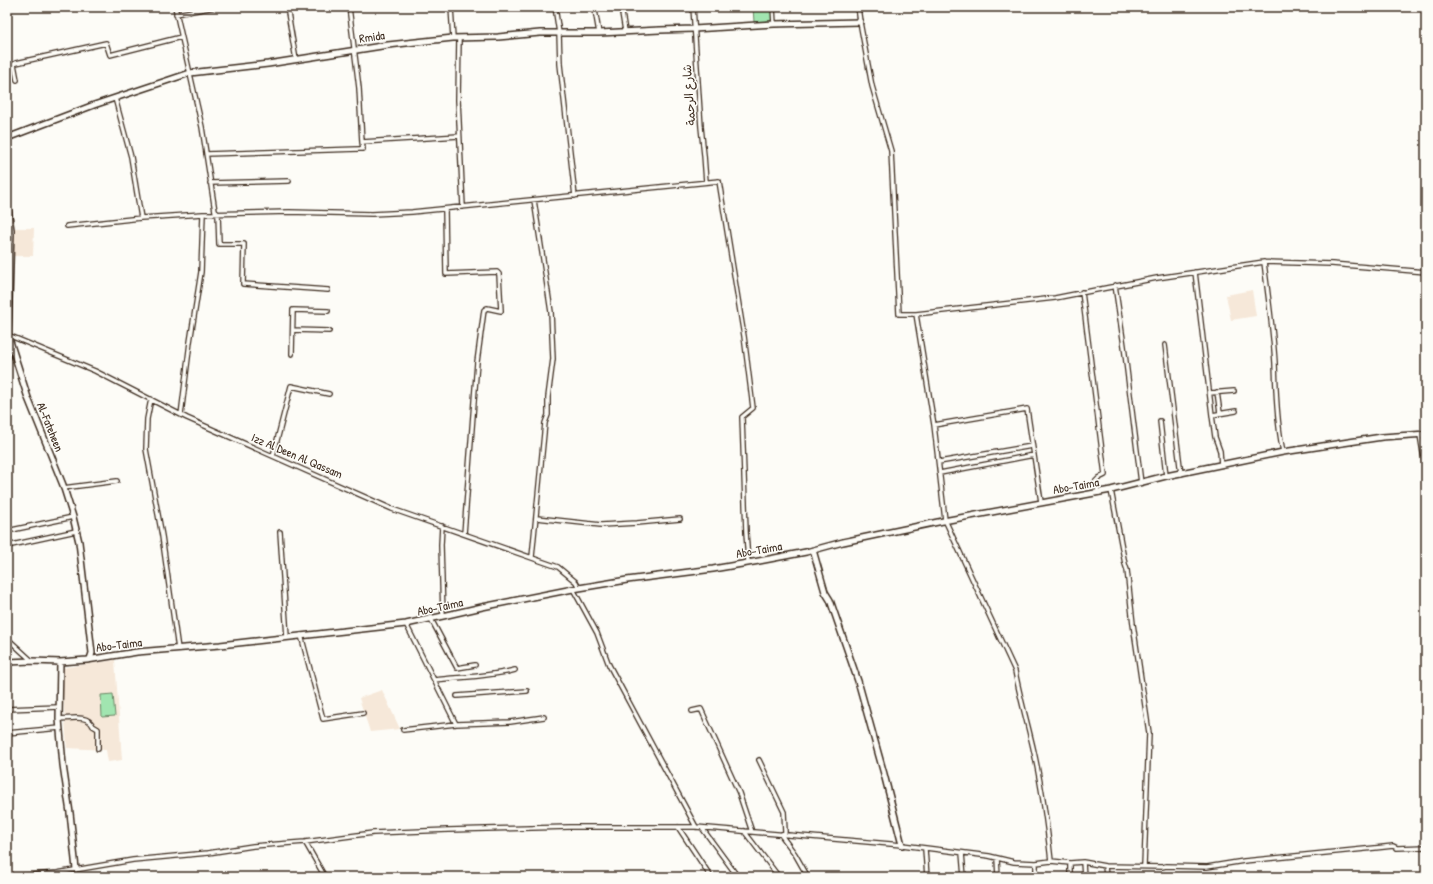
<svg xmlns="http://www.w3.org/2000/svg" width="1433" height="884" font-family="'Patrick Hand','Playpen Sans Arabic',sans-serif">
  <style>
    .built { fill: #f6e8d9 }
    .green { fill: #a1e5b0; stroke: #6e8867 }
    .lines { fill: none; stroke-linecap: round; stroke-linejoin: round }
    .street-casing { stroke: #3b2a1e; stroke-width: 6 }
    .secondary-casing { stroke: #3b2a1e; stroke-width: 8 }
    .street { stroke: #fdfcf7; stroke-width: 3.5 }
    .secondary { stroke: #fdfcf7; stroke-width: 5 }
    .labels { text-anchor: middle; stroke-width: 3; stroke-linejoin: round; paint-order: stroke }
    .street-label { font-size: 12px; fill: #3b2a1e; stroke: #fdfcf7 }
  </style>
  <rect width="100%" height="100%" fill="#fdfcf7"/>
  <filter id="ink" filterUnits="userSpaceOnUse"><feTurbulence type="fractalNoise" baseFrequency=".025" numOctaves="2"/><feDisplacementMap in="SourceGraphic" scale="8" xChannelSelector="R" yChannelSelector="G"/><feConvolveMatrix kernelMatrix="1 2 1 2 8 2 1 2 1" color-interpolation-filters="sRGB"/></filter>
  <g filter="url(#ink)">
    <path class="built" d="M12,228H34L33,256H12Z
      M1252,290L1256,316L1231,320L1226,295Z
      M115,660L122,760L108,762L106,750L67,748L61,668Z
      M382,690L400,729L370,732L359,698Z"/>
    <path class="green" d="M753,7H771L772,21L754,22Z
      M113,694L115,716L102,717L101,695Z"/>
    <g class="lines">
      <g class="street-casing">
        <path id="street" d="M175,7L202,127L215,211L218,214L219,244H244L243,284L328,290
          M287,7L296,60
          M349,7L359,88L362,142L459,136
          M451,7L453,38
          M555,7L559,33L560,64L575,196
          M621,7L625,31
          M693,7L701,127L704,155L706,182
          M773,7L774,24
          M858,7L860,22L872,86L891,151L899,314H916L934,425L945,520L1015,671C1020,698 1028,725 1034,752C1042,788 1047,824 1051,861
          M595,10L599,33
          M176,14L215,7
          M459,38L458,100L463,207
          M17,80L14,64L16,63L106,43L110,55L181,37
          M115,98L131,157L141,218
          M206,154L359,149H363L362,142
          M210,183L289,181
          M445,209L446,274L497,272L499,274L501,311L487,308L484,310L477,362L464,534
          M67,226L141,218L203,214L289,212L372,214L412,212L719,181L742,324L744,336L753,408L742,417L746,532L748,562
          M1264,262C1268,296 1273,329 1275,363C1276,393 1277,423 1283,452
          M1195,272L1212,415
          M1115,285L1124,346L1141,483
          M1082,292L1105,475L1099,478L1095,482L1099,493
          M916,314L1055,298L1157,278L1264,262L1332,264L1426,272
          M293,330L329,331
          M8,335L95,371L187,418L392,509L558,567L576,582L579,588
          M1165,345L1181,474
          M292,354L293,310L328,311
          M1217,392L1220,413
          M1210,393L1234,391
          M151,399L147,419L146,449L162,536L178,649
          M181,415L190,342L201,272L203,214
          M1160,421L1166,476
          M934,425L1027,409L1041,502
          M1420,435L1426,471
          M273,456L291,386L329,394
          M939,462L1032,446
          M1221,465L1220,451L1215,437L1212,415L1236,411
          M940,473L1034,455
          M63,488L117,481
          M1111,490L1125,564L1127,570L1133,624L1149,733L1144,866
          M537,518L601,525L637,523L680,519
          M442,526L441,545L443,616
          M7,531L73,517
          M280,532L287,637
          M7,546L76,531
          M532,557L545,423L548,415V397L553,359L551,312L534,200
          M573,589L597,633L609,665L696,827
          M431,619L457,668L475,665
          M406,624L456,724
          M301,635L323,719L363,713
          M7,638L32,661
          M434,680C461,677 489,677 515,670
          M457,696L527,691
          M7,709L59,707
          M692,711L701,709L739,793L752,832
          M59,719C70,719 88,714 93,726L98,729V749
          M403,730L456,724L510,722L544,717
          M7,733L60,728
          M759,760L784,812L785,832L781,835L795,854L808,877
          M678,827L711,877
          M702,828L738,877
          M744,831L779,877
          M305,842L325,877
          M925,849L927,877
          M962,853L964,877
          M997,858L998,877
          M1083,862L1084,877
          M1036,863V877
          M1070,863V877
          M1105,866L1106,877
          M9,877L57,873L133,860L208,853L253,846L305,842L373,833L448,830L570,827H696L902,845L989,856L1014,862L1036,863L1051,861L1070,863L1083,862L1105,866L1162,867L1166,866L1207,867L1244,861L1375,848L1393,846L1397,848L1426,847"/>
      </g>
      <g class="secondary-casing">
        <path id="secondary" d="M7,138L94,105L190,73L268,64L388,45L453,38L498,37L540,33H599L660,30L694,29L774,24L860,22
          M7,201L11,230L8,335L28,398L63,485L73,517L79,542L92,653L90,659
          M813,550L825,592L830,600L858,681L884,774L902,845
          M7,662L32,661L60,662L87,660L137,652L220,645L406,624L443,616L482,607L573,589L627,580L713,569L759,561L806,552L843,542L938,522L1111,490L1166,476L1283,452L1382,437L1426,434
          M60,662L59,719L63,765L70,813L76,869"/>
      </g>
      <use href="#street" class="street"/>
      <use href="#secondary" class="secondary"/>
    </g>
  </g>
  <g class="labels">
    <g class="street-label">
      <text transform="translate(372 37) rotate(-8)" y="4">Rmida</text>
      <text transform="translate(689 95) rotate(-94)" y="4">شارع الرحمة</text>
      <text transform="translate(50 427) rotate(68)" y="4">Al-Fateheen</text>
      <text transform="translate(297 456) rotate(23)" y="4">Izz Al Deen Al Qassam</text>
      <text transform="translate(1076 486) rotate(-10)" y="4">Abo-Taima</text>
      <text transform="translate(759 550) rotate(-10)" y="4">Abo-Taima</text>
      <text transform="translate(440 607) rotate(-12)" y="4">Abo-Taima</text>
      <text transform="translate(119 645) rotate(-7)" y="4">Abo-Taima</text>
    </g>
  </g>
  <rect width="1433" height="884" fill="none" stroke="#fdfcf7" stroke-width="24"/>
  <rect x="12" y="12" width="1409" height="860" fill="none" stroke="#3b2a1e" stroke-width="1.5" filter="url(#ink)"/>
</svg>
